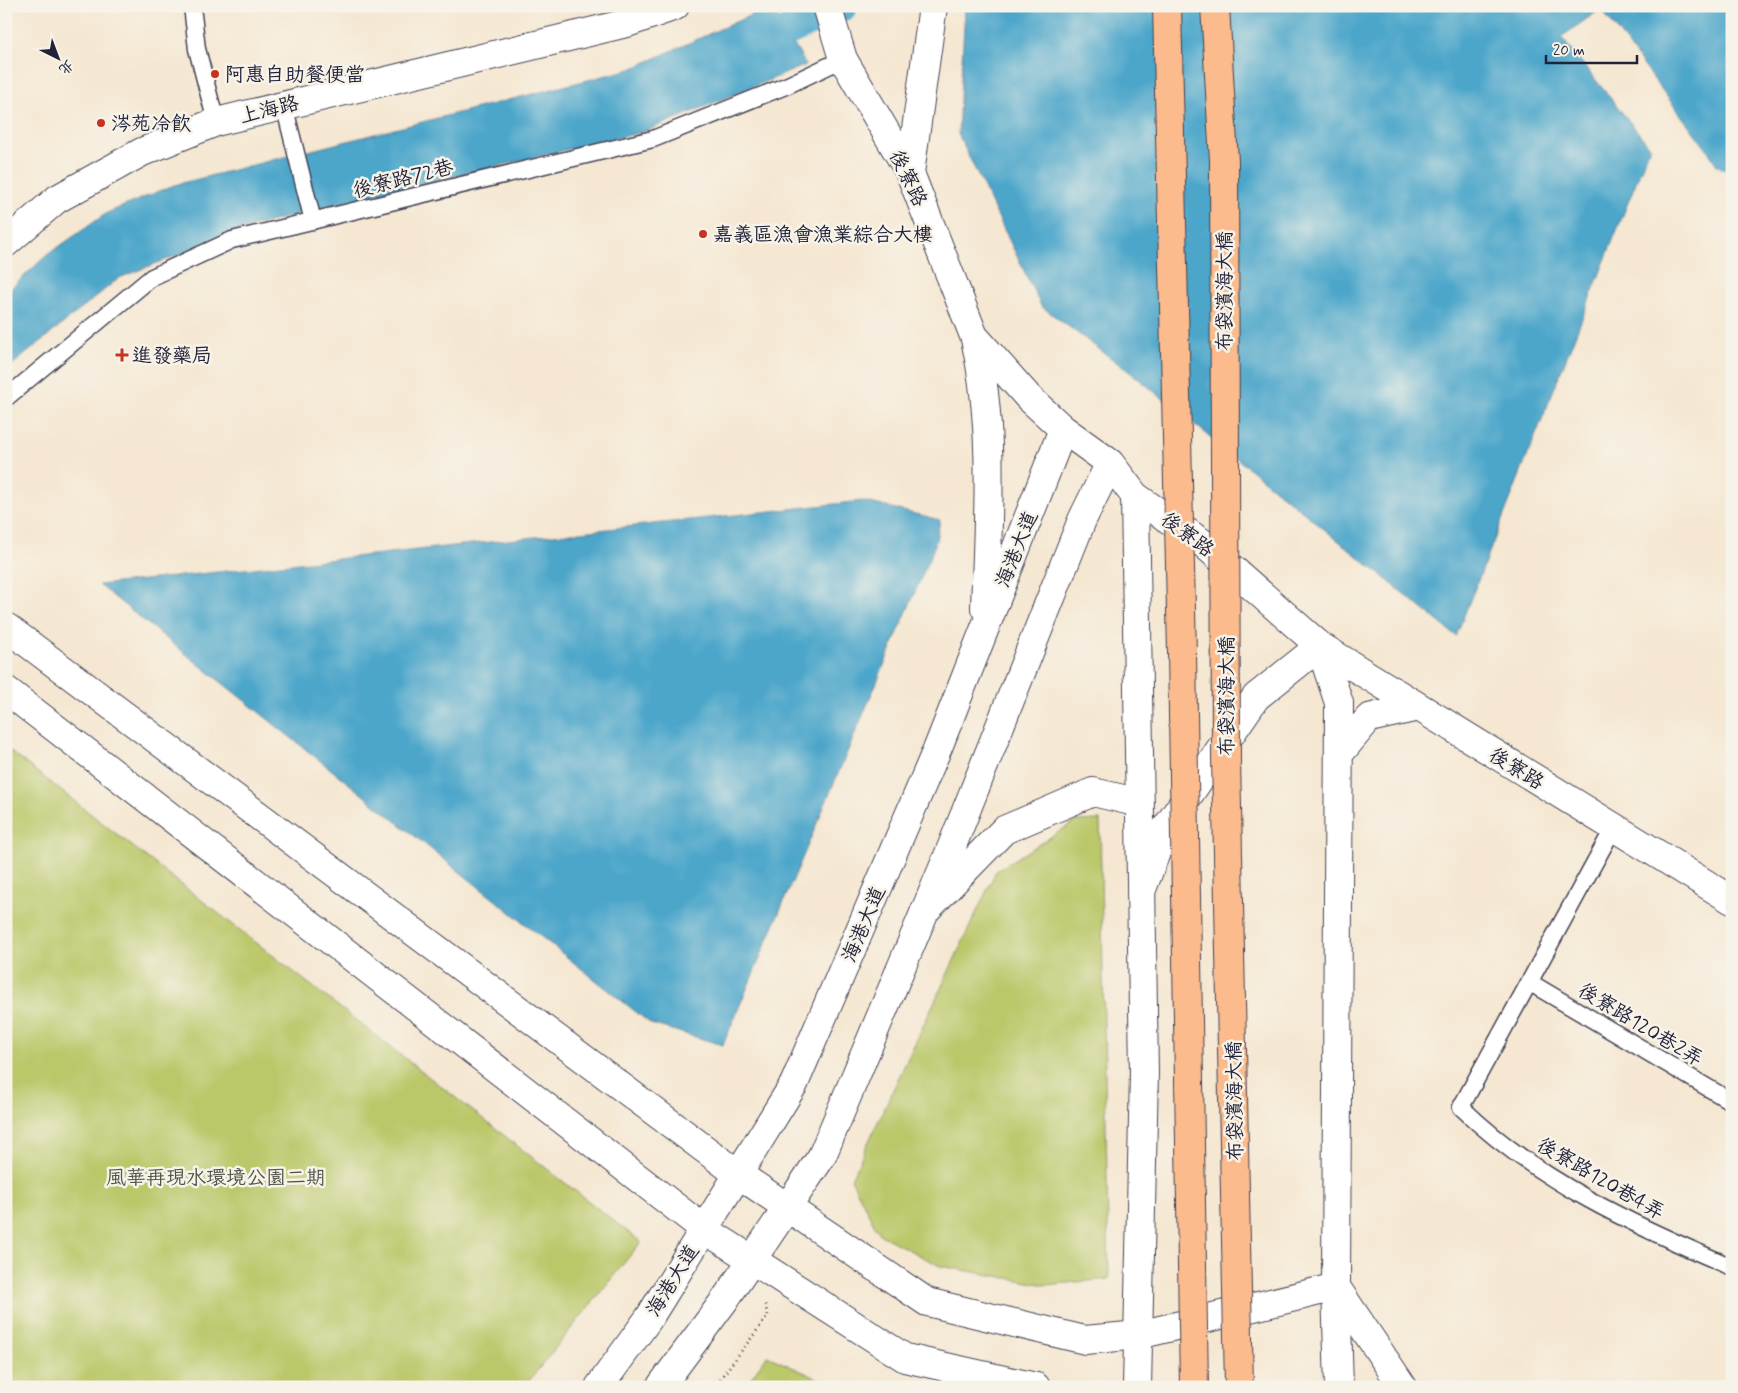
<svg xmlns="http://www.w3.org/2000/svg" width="1738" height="1393" font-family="Mynerve,'LXGW WenKai TC',sans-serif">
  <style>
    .green { fill: #bbc86a; stroke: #6e7552 }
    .water { fill: #4ca6ca; stroke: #376482 }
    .pier { fill: #f5e7d1 }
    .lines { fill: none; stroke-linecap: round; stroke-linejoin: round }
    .canal { stroke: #4ca6ca; stroke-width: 31 }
    .service-casing { stroke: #424052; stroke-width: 19 }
    .minor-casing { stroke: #424052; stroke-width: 30 }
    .tertiary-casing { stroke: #424052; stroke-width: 30 }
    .path { stroke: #424052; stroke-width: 3; stroke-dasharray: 1 4; stroke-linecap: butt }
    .service { stroke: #fff; stroke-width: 16 }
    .minor { stroke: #fff; stroke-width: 28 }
    .tertiary { stroke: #fff; stroke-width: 28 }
    .trunk-bridge-casing { stroke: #424052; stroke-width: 30; stroke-linecap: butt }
    .trunk-bridge { stroke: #fbbb8d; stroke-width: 28 }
    .poi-dot { fill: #c8321e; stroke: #f7f3e8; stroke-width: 2 }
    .labels { text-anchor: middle; stroke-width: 5; stroke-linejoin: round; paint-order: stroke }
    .poi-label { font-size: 20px; fill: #22223b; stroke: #f7f3e8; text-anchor: start }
    .street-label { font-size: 20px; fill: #22223b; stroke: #f7f3e8 }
    .park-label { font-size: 20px; fill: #505449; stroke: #f7f3e8 }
  </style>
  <rect width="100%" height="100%" fill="#f7f3e8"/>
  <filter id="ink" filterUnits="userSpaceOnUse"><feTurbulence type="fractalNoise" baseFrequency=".02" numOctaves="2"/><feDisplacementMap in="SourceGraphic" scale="10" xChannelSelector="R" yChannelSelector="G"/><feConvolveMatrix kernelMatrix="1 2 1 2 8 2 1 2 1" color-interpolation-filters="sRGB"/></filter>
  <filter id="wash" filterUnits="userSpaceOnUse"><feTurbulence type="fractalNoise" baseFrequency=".0096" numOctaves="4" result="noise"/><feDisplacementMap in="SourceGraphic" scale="20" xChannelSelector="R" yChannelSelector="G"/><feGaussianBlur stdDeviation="1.12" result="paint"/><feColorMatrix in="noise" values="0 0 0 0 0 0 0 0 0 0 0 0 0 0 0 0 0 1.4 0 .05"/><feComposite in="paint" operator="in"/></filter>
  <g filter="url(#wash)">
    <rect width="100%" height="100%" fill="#f5e7d1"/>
    <path class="green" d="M6,748L641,1242L524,1387H6Z
      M1100,820L1109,1279L1046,1285L940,1266L879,1234L851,1179L996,871L1076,821Z
      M767,1356L837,1387H744Z"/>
    <path class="water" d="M771,6L806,65L643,132L353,200L250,227L119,278L6,370V293L47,255L107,213L174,185L631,69Z
      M965,6H1732V189L1708,151L1601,9L1561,37L1650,147L1456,636L1135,376L1041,306L958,134Z
      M862,501L940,520L935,545L723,1045L651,1024L99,585Z"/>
    <path class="pier" d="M1713,164L1732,174V192L1730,191Z"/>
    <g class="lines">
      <path class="canal" d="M748,49L842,6"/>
    </g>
  </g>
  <g filter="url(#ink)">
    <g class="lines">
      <g class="service-casing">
        <path id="service" d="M192,6L197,49L216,122
          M284,105L313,221
          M6,398L152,277L232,240L653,139L788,85L843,59
          M1614,827L1461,1107C1535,1180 1637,1227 1732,1267
          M1529,982L1732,1102"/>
      </g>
      <g class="minor-casing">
        <path id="minor" d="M827,6L843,59L910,173L974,336L1028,397L1063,429L1110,463L1135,496L1204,544L1320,646L1732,900
          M910,173L933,6
          M6,243L57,199L142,152L216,122L627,23L675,6
          M975,339C995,427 988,519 985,608
          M6,627L738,1174L927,1302L1085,1340L1139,1335L1336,1287L1403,1387
          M6,690L704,1229L905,1358L1036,1387
          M599,1387L649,1318L794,1084L939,745L1063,429
          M660,1387L724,1301L822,1156L948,856L1082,520L1110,463"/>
      </g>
      <g class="tertiary-casing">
        <path id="tertiary" d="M1135,496L1144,1073L1137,1387
          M1339,754L1369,718L1418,707
          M1141,892L1164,831L1256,697L1320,646L1339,703L1336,1287L1339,1387
          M925,911L1004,830L1093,792L1140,803"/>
      </g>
      <path class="path" d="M714,1387L768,1316L765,1304"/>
      <use href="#service" class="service"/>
      <use href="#minor" class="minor"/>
      <use href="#tertiary" class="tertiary"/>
      <g class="trunk-bridge-casing">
        <path id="trunk-bridge" d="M1167,6L1182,653L1194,1387
          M1215,6L1224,161L1226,758L1239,1387"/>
      </g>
      <use href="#trunk-bridge" class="trunk-bridge"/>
    </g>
  </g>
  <g class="poi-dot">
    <circle cx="215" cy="74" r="5"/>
    <circle cx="101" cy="123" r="5"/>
    <circle cx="703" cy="234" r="5"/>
    <path d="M119.5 347.5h5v5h5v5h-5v5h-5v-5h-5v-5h5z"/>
  </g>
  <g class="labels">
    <g class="poi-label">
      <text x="225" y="81">阿惠自助餐便當</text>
      <text x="111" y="130">涔苑冷飲</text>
      <text x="713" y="241">嘉義區漁會漁業綜合大樓</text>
      <text x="132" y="362">進發藥局</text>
    </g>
    <g class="street-label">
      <text transform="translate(269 109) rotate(-14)" y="7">上海路</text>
      <text transform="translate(403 178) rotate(-14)" y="7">後寮路72巷</text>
      <text transform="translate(909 178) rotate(64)" y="7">後寮路</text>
      <text transform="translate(1224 291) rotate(-90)" y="7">布袋濱海大橋</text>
      <text transform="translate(1188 534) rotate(37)" y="7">後寮路</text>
      <text transform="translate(1016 549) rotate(-68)" y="7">海港大道</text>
      <text transform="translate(1226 696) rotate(-90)" y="7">布袋濱海大橋</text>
      <text transform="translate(1517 768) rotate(32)" y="7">後寮路</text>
      <text transform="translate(863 924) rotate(-67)" y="7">海港大道</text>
      <text transform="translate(1641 1024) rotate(31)" y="7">後寮路120巷2弄</text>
      <text transform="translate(1234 1101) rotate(-91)" y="7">布袋濱海大橋</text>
      <text transform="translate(1601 1178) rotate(30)" y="7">後寮路120巷4弄</text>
      <text transform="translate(672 1280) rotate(-58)" y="7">海港大道</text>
    </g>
    <g class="park-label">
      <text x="216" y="1184">風華再現水環境公園二期</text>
    </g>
  </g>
  <rect width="1738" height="1393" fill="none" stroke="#f7f3e8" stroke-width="25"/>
  <g transform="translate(58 58) rotate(138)" stroke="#f7f3e8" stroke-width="4" paint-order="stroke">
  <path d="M0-4L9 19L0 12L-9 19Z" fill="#22223b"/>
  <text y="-8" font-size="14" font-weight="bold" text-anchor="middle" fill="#22223b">北</text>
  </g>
  <path d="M1546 55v8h91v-8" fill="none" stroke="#22223b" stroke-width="2.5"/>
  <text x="1553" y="55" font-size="15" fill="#22223b" stroke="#f7f3e8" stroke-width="4" paint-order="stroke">20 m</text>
</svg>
